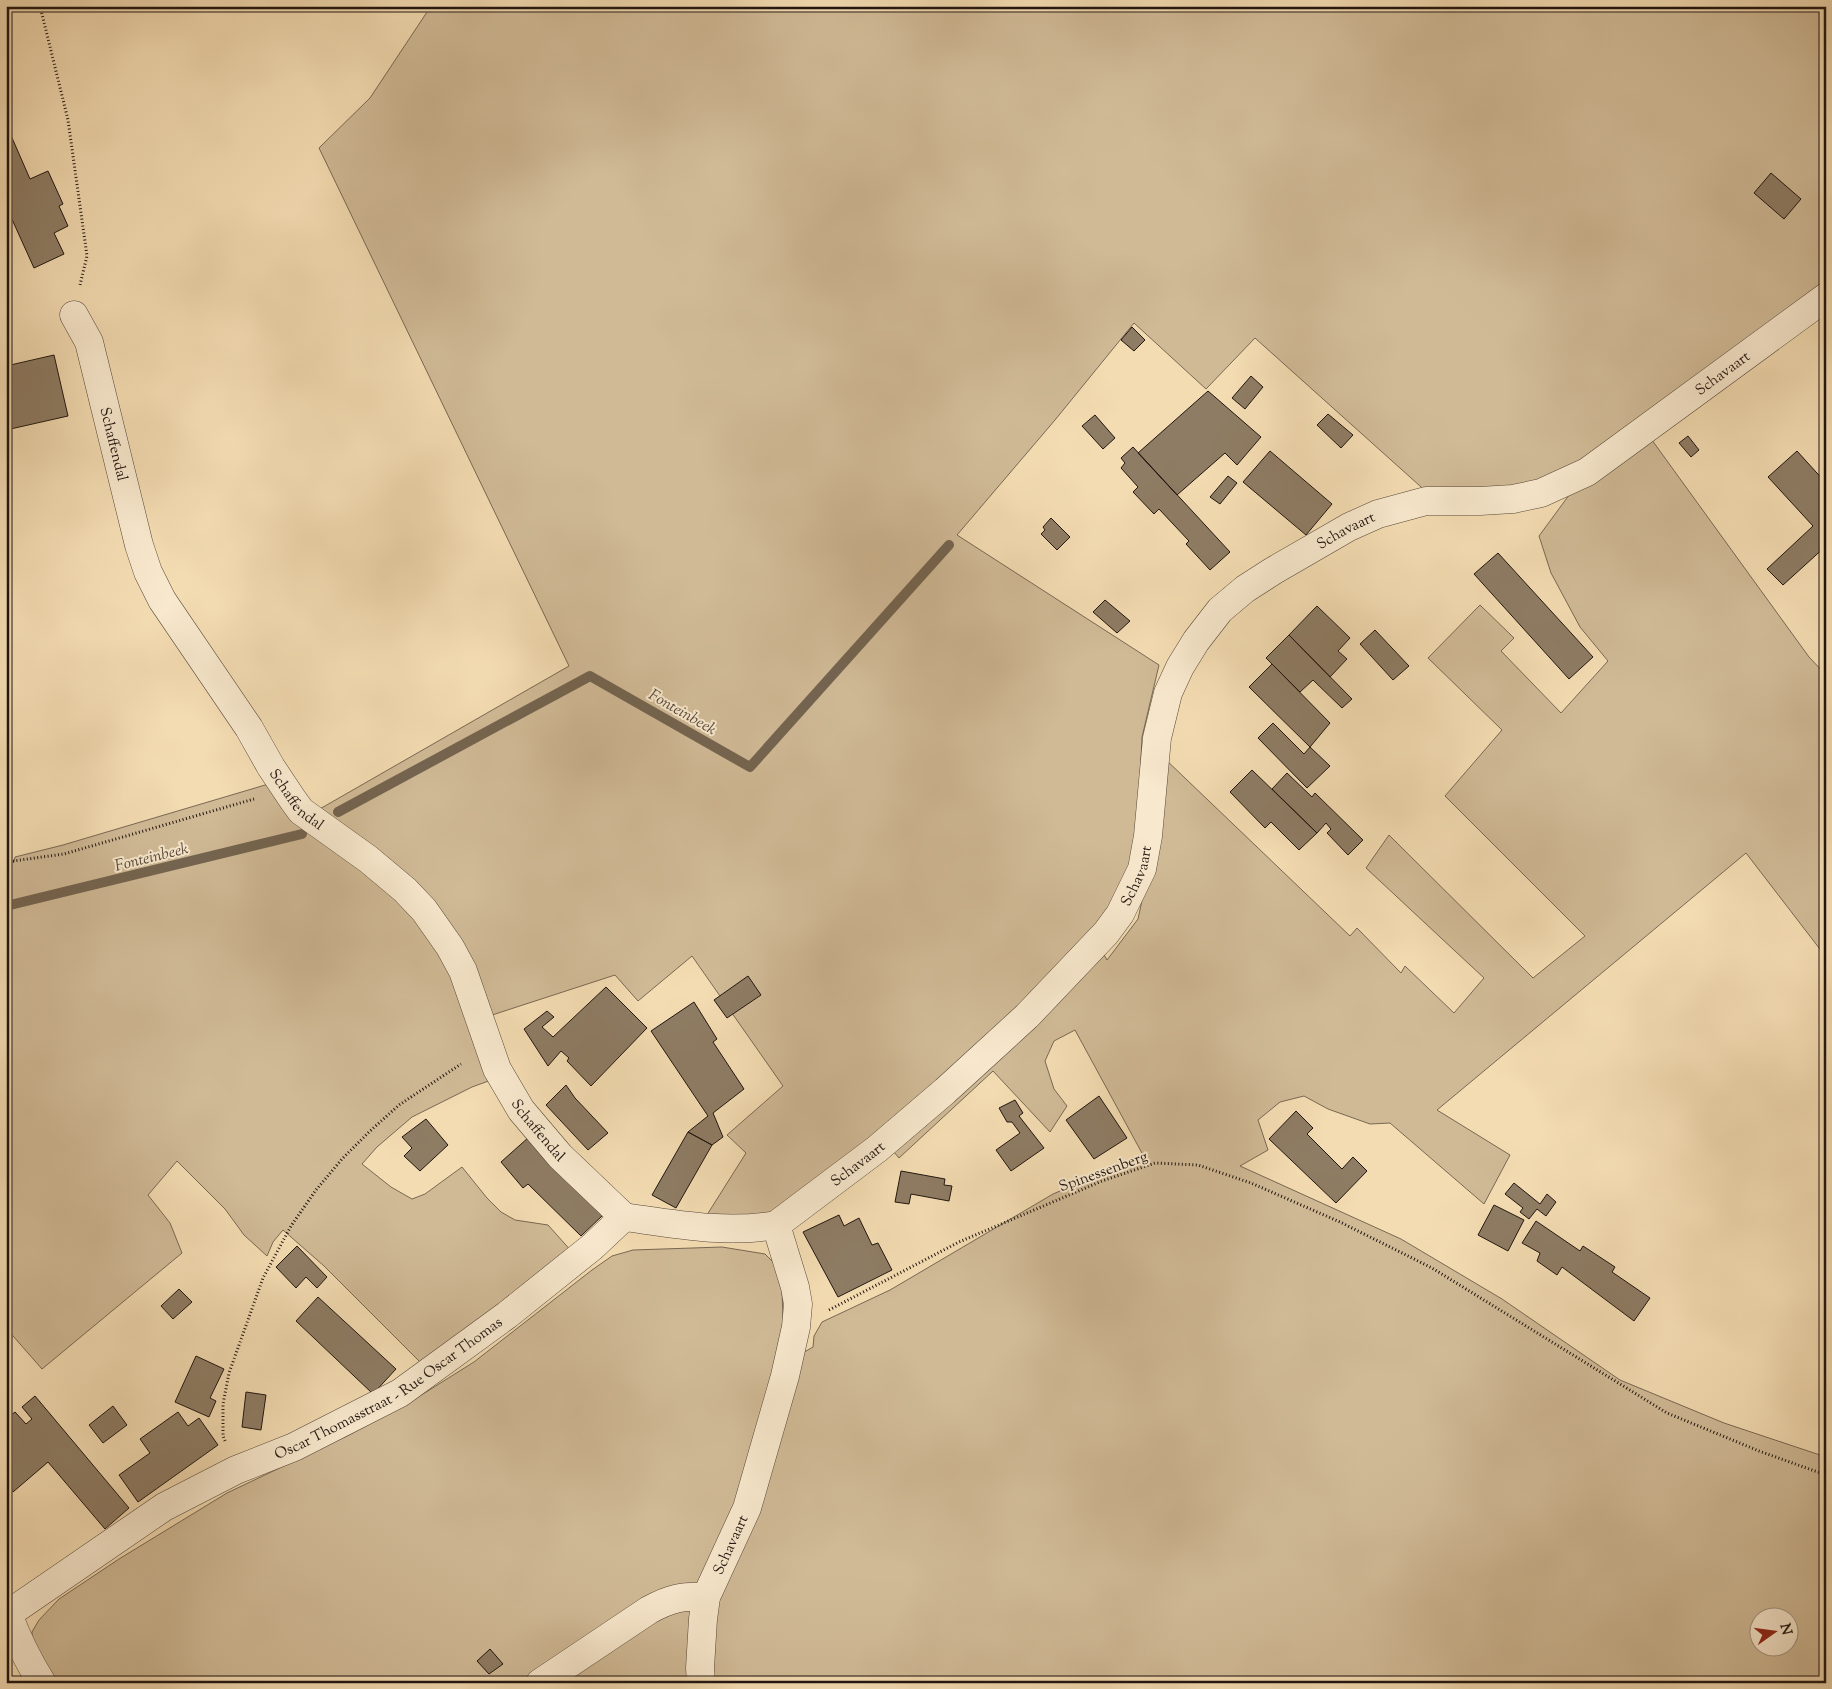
<svg xmlns="http://www.w3.org/2000/svg" width="1832" height="1689" font-family="'Sorts Mill Goudy',serif">
  <style>
    .green { fill: #d0ba96; stroke: #786853; fill-rule: evenodd }
    .lines { fill: none; stroke-linecap: round; stroke-linejoin: round }
    .stream { stroke: #746450; stroke-width: 10 }
    .building { fill: #8e7c64; stroke: #201510 }
    .minor-casing { stroke: #554738; stroke-width: 29 }
    .path { stroke: #201510; stroke-width: 3; stroke-dasharray: 1 2.5; stroke-linecap: butt }
    .minor { stroke: #f8e8cd; stroke-width: 28 }
    .labels { text-anchor: middle; stroke-width: 4; stroke-linejoin: round; paint-order: stroke }
    .street-label { font-size: 15px; fill: #201510; stroke: #f8e8cd }
    .water-label { font-size: 16px; font-style: italic; fill: #58493b; stroke: #f8e8cd }
  </style>
  <rect width="100%" height="100%" fill="#f4dcb2"/>
  <filter id="stains"><feTurbulence type="fractalNoise" baseFrequency=".004" numOctaves="4"/><feColorMatrix values="0 0 0 0 .2 0 0 0 0 .09 0 0 0 0 .02 0 0 0 .5 -.17"/></filter>
  <radialGradient id="worn" r=".72"><stop offset=".6" stop-color="#630" stop-opacity="0"/><stop offset="1" stop-color="#630" stop-opacity=".3"/></radialGradient>
  <path class="green" d="M431,6H1826V285L1591,461L1544,484L1430,495L1255,338L1206,389L1134,323L1055,420L957,535L1159,665L1142,737L1137,843L1125,882L1094,937L1107,960L1138,919L1149,868L1163,757L1350,936L1357,928L1401,973L1405,966L1454,1013L1484,978L1366,868L1389,835L1533,978L1585,936L1445,796L1502,730L1428,658L1480,605L1514,638L1501,651L1561,713L1608,661L1580,627L1551,573L1539,536L1575,487L1649,436L1809,657L1826,675V957L1746,853L1437,1110L1510,1155L1484,1204L1390,1123L1370,1124L1328,1109L1304,1096L1280,1102L1258,1120L1268,1150L1240,1166L1401,1239L1502,1299L1620,1380L1724,1423L1826,1457V1683H48L32,1651V1632L39,1620L59,1599L119,1559L227,1493L349,1435L407,1404L474,1362L592,1270L612,1256L633,1250L722,1247L765,1254L773,1262L778,1273L782,1291L783,1319L778,1367L813,1347L814,1336L822,1322L890,1290L1053,1194L1143,1155L1075,1030L1054,1041L1045,1061L1054,1089L1067,1106L1050,1132L993,1071L899,1158L881,1137L772,1214L705,1218L746,1153L727,1135L783,1086L692,956L638,1001L615,975L486,1017L471,966L318,810L569,666L319,148L370,98ZM1760,1616H1790V1646H1760Z
    M272,783L421,920L448,958L494,1079L472,1087L412,1117L377,1147L362,1164L391,1187L412,1199L425,1194L462,1167L487,1198L501,1212L515,1220L548,1225L573,1253L422,1364L324,1266L283,1230L273,1242L267,1256L244,1235L225,1209L177,1161L148,1195L170,1223L182,1253L42,1369L6,1328V863L14,862L15,857L63,845Z"/>
  <g class="lines">
    <path class="stream" d="M338,812L590,676L750,767L949,545
      M6,906L302,834"/>
  </g>
  <path class="building" d="M9,131L30,179L48,171L63,204L59,206L68,226L54,233L64,254L34,268L6,206V133Z
    M1771,173L1801,199L1784,219L1754,193Z
    M1132,327L1145,340L1134,351L1121,340Z
    M54,355L68,416L6,430V366Z
    M1251,376L1263,387L1245,409L1232,398Z
    M1208,391L1261,437L1237,465L1225,453L1177,495L1138,453Z
    M1328,414L1353,435L1341,448L1317,425Z
    M1095,415L1115,438L1103,449L1082,426Z
    M1688,436L1699,450L1691,457L1679,443Z
    M1133,447L1230,552L1210,570L1186,544L1189,541L1159,509L1154,514L1133,492L1138,487L1121,468L1125,463L1121,458Z
    M1270,451L1332,504L1306,535L1243,482Z
    M1797,451L1826,483V546L1783,585L1767,569L1813,526L1768,477Z
    M1228,476L1237,483L1220,504L1210,497Z
    M1051,518L1070,537L1057,550L1041,534L1045,530L1043,527Z
    M1498,553L1593,657L1569,679L1474,574Z
    M1105,600L1130,621L1117,633L1093,612Z
    M1317,606L1350,638L1338,651L1347,659L1330,677L1289,635Z
    M1375,630L1409,666L1393,680L1360,644Z
    M1289,635L1352,699L1342,708L1313,680L1300,692L1266,658Z
    M1272,664L1330,723L1310,747L1249,687Z
    M1273,723L1304,754L1310,747L1330,766L1307,788L1258,738Z
    M1252,770L1317,833L1299,850L1271,822L1265,828L1230,792Z
    M1287,773L1312,797L1315,793L1363,840L1348,855L1327,833L1331,829L1326,823L1317,833L1272,789Z
    M748,976L761,995L727,1018L714,1000Z
    M606,987L647,1028L591,1086L567,1061L569,1058L561,1051L548,1066L524,1029L547,1011L554,1017L542,1027L553,1037Z
    M694,1002L717,1039L713,1042L744,1089L713,1113L723,1137L712,1145L688,1132L708,1116L651,1031Z
    M566,1085L575,1098L608,1133L588,1150L546,1105Z
    M1099,1096L1127,1138L1094,1159L1066,1120Z
    M1015,1100L1023,1113L1019,1116L1044,1148L1011,1171L996,1150L1020,1133L1012,1122H1007L999,1108Z
    M1296,1111L1313,1128L1307,1134L1342,1169L1353,1157L1367,1171L1336,1203L1269,1139Z
    M426,1119L448,1145L420,1171L404,1156L412,1148L402,1137Z
    M688,1132L712,1145L676,1208L652,1195Z
    M529,1137L603,1215L581,1236L528,1184L523,1188L501,1162Z
    M901,1171L945,1179L944,1185L952,1186L949,1201L911,1194L909,1204L895,1202Z
    M1514,1183L1540,1204L1547,1194L1556,1202L1546,1216L1537,1209L1529,1219L1520,1212L1523,1208L1505,1194Z
    M1494,1205L1524,1220L1508,1251L1478,1235Z
    M839,1215L844,1226L859,1218L872,1245L878,1243L892,1270L838,1297L803,1232Z
    M1536,1221L1580,1251L1583,1246L1615,1267L1612,1272L1650,1298L1634,1321L1562,1267L1557,1275L1537,1261L1540,1253L1522,1243Z
    M297,1246L327,1277L317,1288L306,1277L296,1288L276,1267Z
    M179,1289L192,1302L173,1319L161,1306Z
    M318,1297L396,1369L373,1394L296,1321Z
    M196,1356L224,1369L210,1398L216,1401L209,1417L175,1402Z
    M246,1392L266,1395L261,1430L242,1427Z
    M35,1396L129,1508L105,1529L48,1462L13,1492L6,1484V1419L15,1412L26,1424L32,1419L22,1407Z
    M113,1406L127,1425L103,1443L89,1425Z
    M178,1412L188,1426L199,1418L218,1445L138,1502L119,1475L150,1453L140,1439Z
    M490,1649L503,1664L489,1674L477,1661Z"/>
  <g class="lines">
    <g class="minor-casing">
      <g id="minor">
        <path id="s1" d="M74,315L89,342L139,545L148,572L162,600L249,728L271,767L293,800L301,811L368,859L405,890L424,910L450,947L463,971L497,1069L521,1110L560,1156L624,1217"/>
        <path id="s2" d="M624,1217C674,1224 726,1234 776,1225L877,1149L945,1091L1027,1016L1106,933L1120,914L1142,869L1148,836L1157,738L1168,693L1180,667L1196,641L1220,610L1245,589L1273,571L1349,527L1378,514L1426,501H1480L1513,499L1541,493L1587,472L1826,297"/>
        <path id="s3" d="M6,1613L8,1614L164,1507L236,1470L294,1447L400,1393L507,1315L592,1247L624,1217"/>
        <path d="M8,1614C17,1638 28,1661 42,1683"/>
        <path d="M540,1683L649,1610C671,1598 682,1596 706,1597"/>
        <path id="s4" d="M701,1683L700,1668L703,1619L706,1597L747,1508L785,1376L796,1327L798,1304L795,1287L776,1225"/>
      </g>
    </g>
    <path class="path" d="M40,6L68,120L87,256L80,285
      M6,19L9,13L17,6
      M6,862L64,854L254,799
      M829,1310L959,1242L1102,1181L1155,1163L1198,1165L1251,1183L1340,1222L1432,1268L1667,1413L1759,1451L1826,1475
      M225,1441L223,1436V1404L229,1373L263,1278L291,1226L316,1190L342,1159L369,1132L399,1105L461,1064"/>
    <use href="#minor" class="minor"/>
  </g>
  <g class="labels">
    <g class="street-label">
      <text dy="5" stroke="none"><textPath href="#s2" startOffset="1514">Schavaart</textPath></text>
      <text dy="5" stroke="none"><textPath href="#s1" startOffset="136">Schaffendal</textPath></text>
      <text dy="5" stroke="none"><textPath href="#s2" startOffset="1094">Schavaart</textPath></text>
      <text dy="5" stroke="none"><textPath href="#s1" startOffset="541">Schaffendal</textPath></text>
      <text dy="5" stroke="none"><textPath href="#s2" startOffset="660">Schavaart</textPath></text>
      <text dy="5" stroke="none"><textPath href="#s1" startOffset="961">Schaffendal</textPath></text>
      <text dy="5" stroke="none"><textPath href="#s2" startOffset="255">Schavaart</textPath></text>
      <text transform="translate(1103 1171) rotate(-20)" y="5">Spinessenberg</text>
      <text dy="5" stroke="none"><textPath href="#s3" startOffset="446">Oscar Thomasstraat - Rue Oscar Thomas</textPath></text>
      <text dy="5" stroke="none"><textPath href="#s4" startOffset="144">Schavaart</textPath></text>
    </g>
    <g class="water-label">
      <text transform="translate(683 711) rotate(30)" y="6">Fonteinbeek</text>
      <text transform="translate(151 856) rotate(-14)" y="6">Fonteinbeek</text>
    </g>
  </g>
  <rect width="1832" height="1689" fill="none" stroke="#f4dcb2" stroke-width="25"/>
  <rect x="8" y="8" width="1817" height="1674" fill="none" stroke="#201510" stroke-width="2.5"/>
  <rect x="12" y="12" width="1807" height="1664" fill="none" stroke="#201510"/>
  <g transform="translate(1774 1632) rotate(76)"><circle r="24" fill="#f8e8cd" stroke="#a29481"/>
  <path d="M0-4L9 19L0 12L-9 19Z" fill="#8f2418"/>
  <text y="-8" font-size="14" font-weight="bold" text-anchor="middle" fill="#201510">N</text>
  </g>
  <rect width="100%" height="100%" filter="url(#stains)"/>
  <rect width="100%" height="100%" fill="url(#worn)"/>
</svg>
